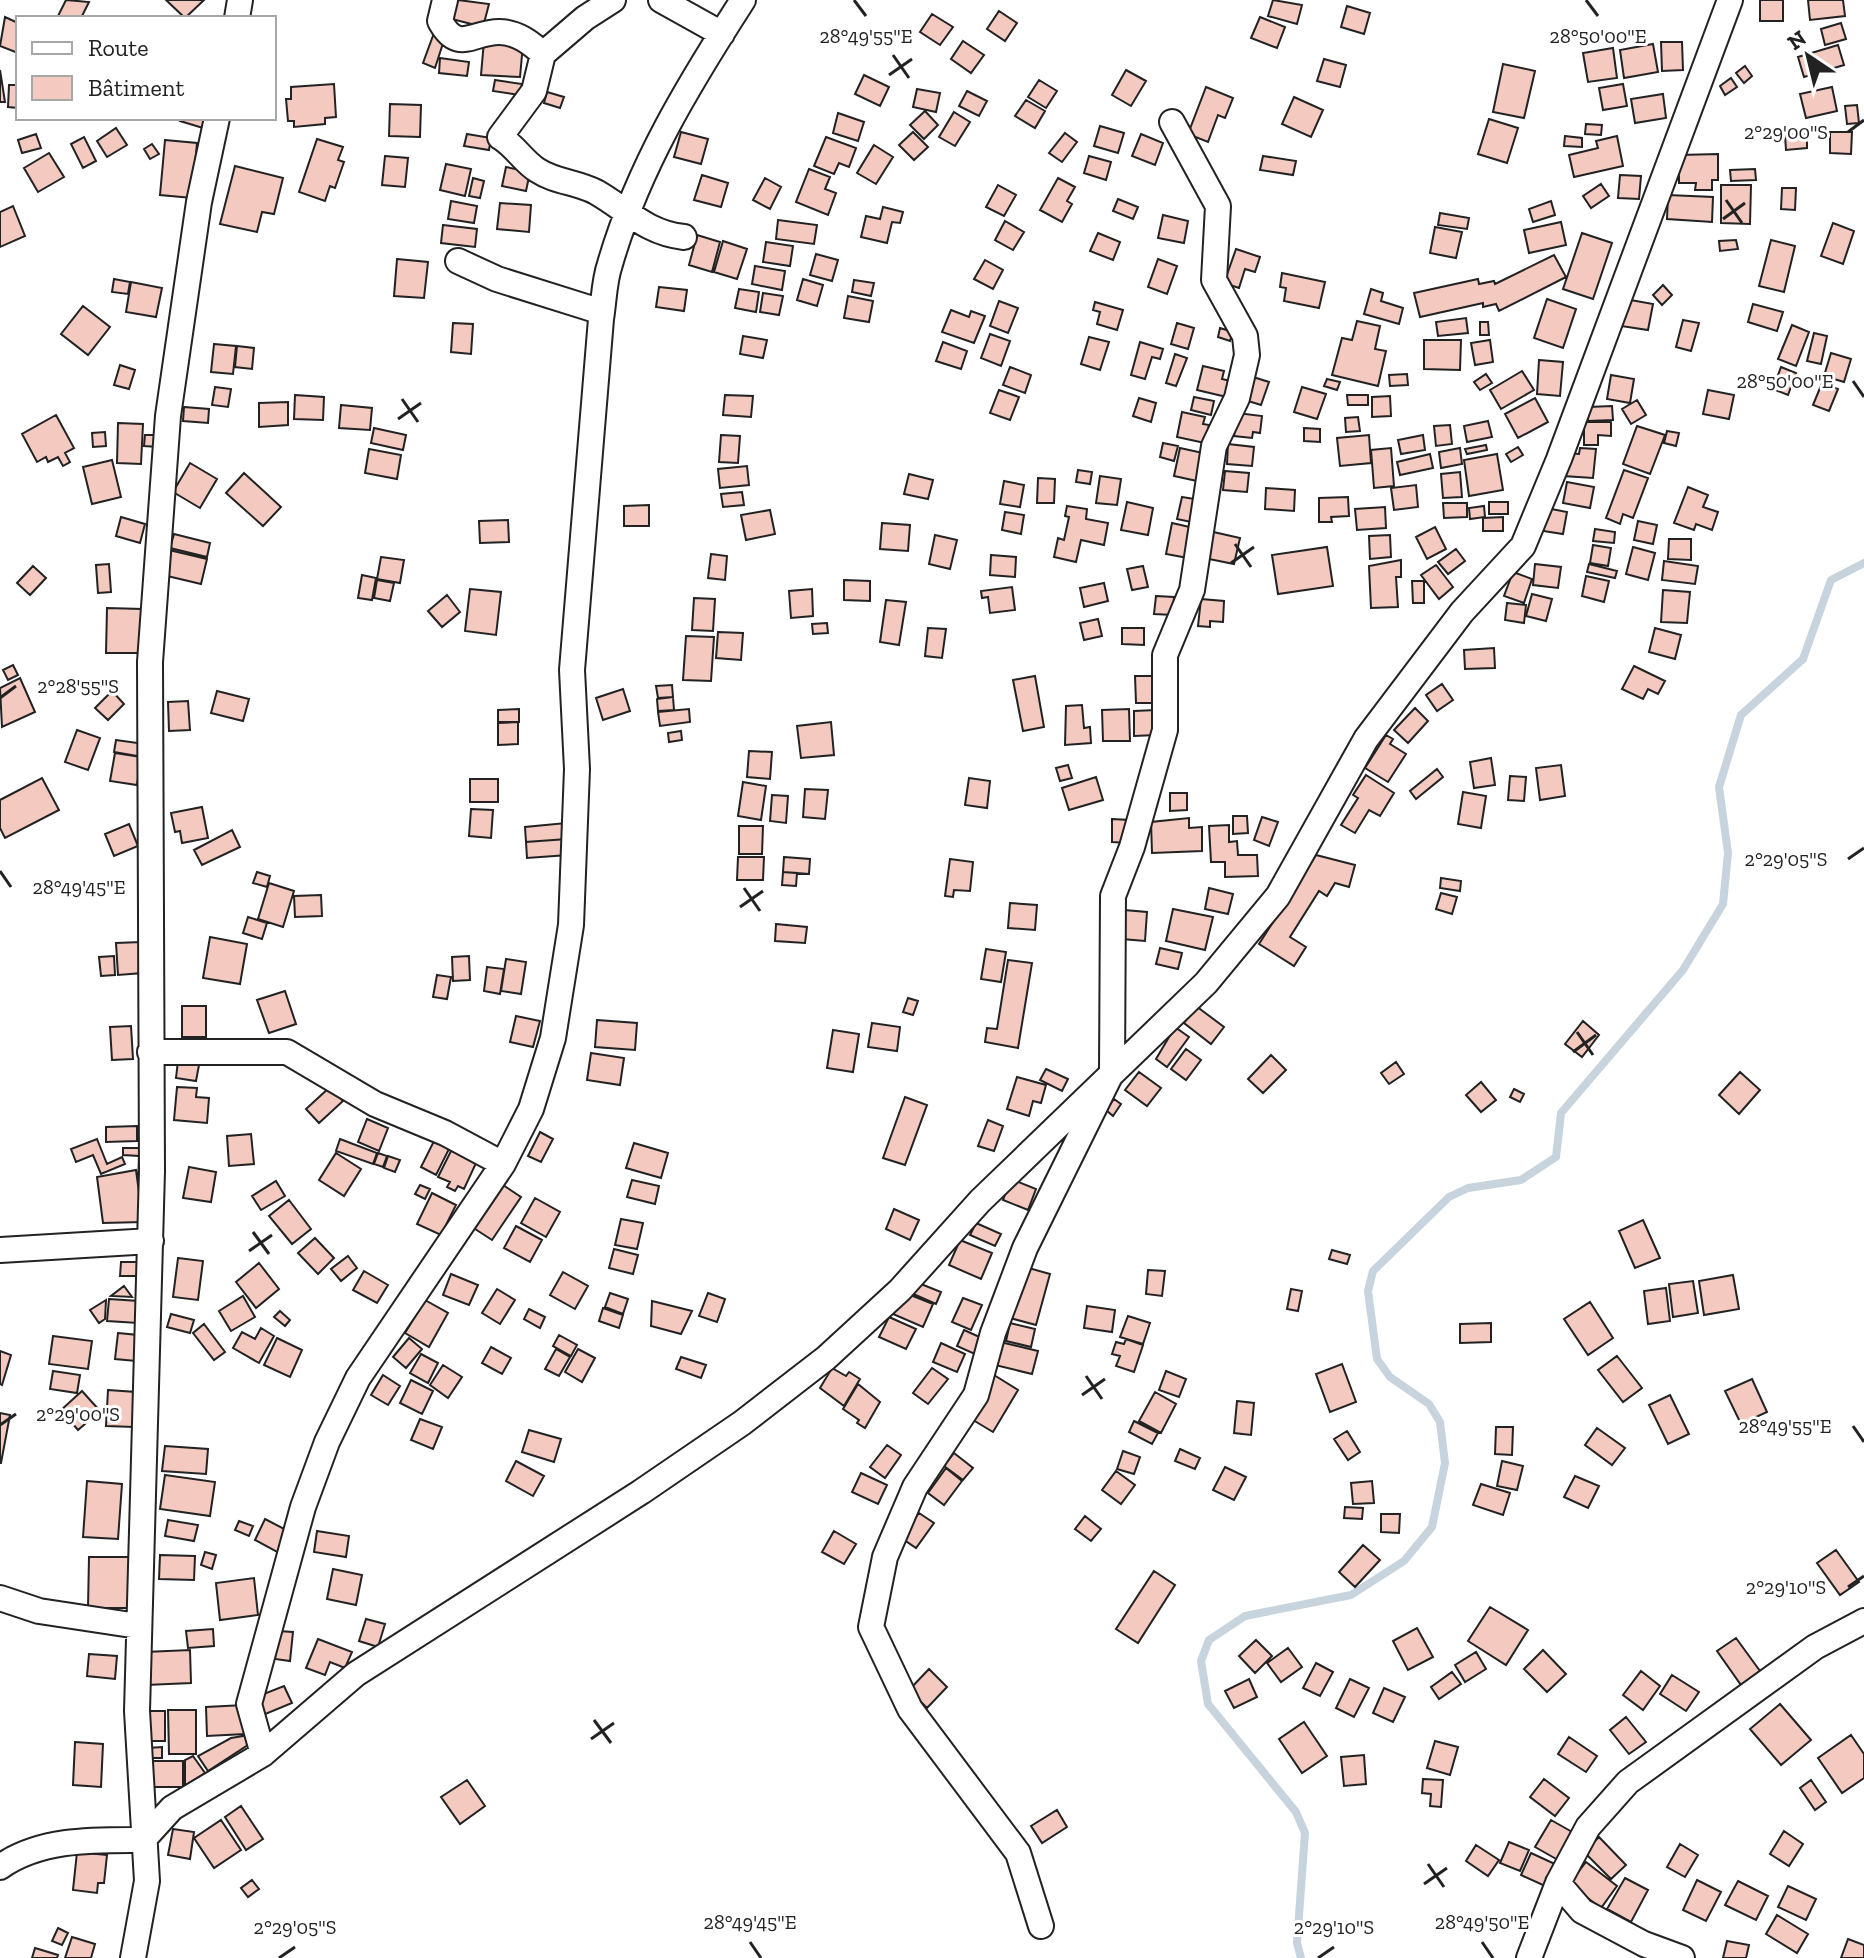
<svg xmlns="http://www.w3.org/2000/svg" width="1864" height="1958" font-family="'Zilla Slab',serif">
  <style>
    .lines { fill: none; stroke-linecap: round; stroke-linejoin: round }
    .stream { stroke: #c7d3dd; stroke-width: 8 }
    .building { fill: #f3c9c0; stroke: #222; stroke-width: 2 }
    .street-casing { stroke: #222; stroke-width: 28 }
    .street { stroke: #fff; stroke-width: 24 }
    .ticks { fill: none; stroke: #222; stroke-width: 3 }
    .ticks-label { font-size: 20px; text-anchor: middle; fill: #222; stroke: #fff; stroke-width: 6; stroke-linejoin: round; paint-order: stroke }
  </style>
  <rect width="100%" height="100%" fill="#fff"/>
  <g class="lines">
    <path class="stream" d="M1301,1958L1297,1943L1305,1833L1296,1812L1208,1704L1201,1661L1209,1640L1245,1616L1351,1595L1404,1561L1432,1527L1445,1463L1440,1422L1429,1404L1390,1377L1377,1359L1368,1291L1373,1271L1449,1197L1468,1188L1521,1180L1556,1157L1561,1113L1683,970L1723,904L1728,853L1719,787L1741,715L1803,659L1831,580L1864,563"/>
  </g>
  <path class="building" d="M66,0L89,2L81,18H57Z
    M166,0H204L185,18Z
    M458,0L489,4L483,27L452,19Z
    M1273,0L1302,5L1297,24L1268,16Z
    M1760,0H1783V21H1760Z
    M1808,0H1843L1845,16L1810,20Z
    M1347,6L1370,13L1364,34L1341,27Z
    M999,11L1017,23L1005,41L987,29Z
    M932,14L953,27L940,45L920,32Z
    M5,17L18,23V53L0,46Z
    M1260,17L1285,27L1277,48L1251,38Z
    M1841,23L1846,39L1825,45L1821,29Z
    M434,33L445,37L435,68L423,63Z
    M484,41L523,44L520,77L481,75Z
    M963,41L984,55L971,73L951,59Z
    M1661,42H1682L1683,70L1662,71Z
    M1653,44L1658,72L1624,78L1620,50Z
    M1838,45L1844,65L1804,77L1798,57Z
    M1613,48L1617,78L1588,82L1583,53Z
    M440,58L469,62L467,76L439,73Z
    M1324,59L1346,65L1340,87L1317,81Z
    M1503,64L1535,71L1524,118L1493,112Z
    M1745,66L1752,76L1744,83L1736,73Z
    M0,70L5,102H0Z
    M1126,70L1146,81L1131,106L1112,95Z
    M864,75L889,87L880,106L855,94Z
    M1731,78L1737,87L1725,95L1720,86Z
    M495,80L522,84L520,95L493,91Z
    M1039,80L1057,91L1046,108L1028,97Z
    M334,84L336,117L325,118V124L294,127V121H288L286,99H291V87Z
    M1623,84L1627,106L1603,110L1599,88Z
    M9,85H18V108L8,107Z
    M1206,87L1233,98L1225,118L1218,115L1208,142L1188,134Z
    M1832,87L1837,111L1806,118L1800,94Z
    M917,89L940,93L936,112L913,107Z
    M967,91L987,101L979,116L959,106Z
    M547,92L564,97L560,108L544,103Z
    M1663,94L1666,118L1635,123L1631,99Z
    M1294,97L1323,110L1311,137L1282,124Z
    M1026,100L1045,111L1035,128L1015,116Z
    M390,104L421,105L420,137L389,136Z
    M1857,105L1859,123L1847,124L1845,106Z
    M925,111L938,125L924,139L910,125Z
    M954,112L970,122L955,146L939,137Z
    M838,113L864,122L858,141L833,133Z
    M181,118H206L203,128L180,121Z
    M1489,119L1518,128L1507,163L1478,154Z
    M1586,124L1602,125L1601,135L1585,134Z
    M1100,126L1124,133L1118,153L1094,146Z
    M116,128L127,145L107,157L97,141Z
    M681,132L708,139L701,164L674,157Z
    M913,132L928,147L914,160L899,145Z
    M1830,132H1852L1851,154L1830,153Z
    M1065,133L1077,142L1062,162L1049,153Z
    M36,134L41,148L22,153L18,140Z
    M467,134L491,138L489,150L464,146Z
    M1141,134L1163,143L1155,165L1132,156Z
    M1807,134V148L1786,150L1785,135Z
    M1565,136L1582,138V147L1564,146Z
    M1617,136L1623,166L1574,177L1569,155L1598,148L1596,141Z
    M84,137L96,161L83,168L71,144Z
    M826,137L856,148L849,167L839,163L834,174L814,166Z
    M317,139L343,147L338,160L344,162L335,188L330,186L325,201L299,192Z
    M165,140L197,143L192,198L160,195Z
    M152,144L159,154L150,159L144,149Z
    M874,145L893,157L876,184L857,173Z
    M49,153L64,177L38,192L24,168Z
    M1718,154V180H1712V190H1695L1696,183H1679V155Z
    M385,156L408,158L405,187L382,185Z
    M1089,156L1111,162L1106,180L1084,173Z
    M1263,156L1296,161L1293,175L1260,170Z
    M446,164L471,169L465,196L440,190Z
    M235,166L283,178L274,214L262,212L257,232L220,224Z
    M506,167L530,172L526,191L502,186Z
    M809,169L830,177L825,189L836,193L828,215L796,202Z
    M1755,169L1756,180L1731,181L1730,170Z
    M702,175L728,183L721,207L694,200Z
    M1620,175L1641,176L1639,199L1618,198Z
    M473,178L484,181L480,198L469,196Z
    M765,178L781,187L770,209L753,200Z
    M1058,178L1075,187L1067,201L1072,204L1062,222L1040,210Z
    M1601,184L1609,196L1591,208L1583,196Z
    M998,185L1016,195L1004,216L986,207Z
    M1721,185H1751L1750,224L1721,223Z
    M1782,188H1796L1795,210L1781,209Z
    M1668,195L1713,197L1712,222L1667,219Z
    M1118,199L1138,207L1133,219L1113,211Z
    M451,201L477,206L474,223L448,219Z
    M1551,201L1555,215L1533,222L1529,209Z
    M500,203L531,205L529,232L497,229Z
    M13,206L25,236L0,247V212Z
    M883,207L903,212L900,223L892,222L887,243L861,237L866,216L880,219Z
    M1440,213L1469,218L1467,229L1438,225Z
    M1163,215L1188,221L1184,243L1158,238Z
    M778,220L817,225L814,244L776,239Z
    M1005,221L1024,232L1013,250L995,240Z
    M1561,222L1566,245L1529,253L1524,230Z
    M1833,223L1854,231L1843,264L1821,256Z
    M443,225L477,229L475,247L441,243Z
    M1435,227L1462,232L1456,258L1430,253Z
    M1098,233L1120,242L1113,260L1090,251Z
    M1582,233L1612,243L1593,299L1563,289Z
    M697,235L720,242L712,272L689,265Z
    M1736,240L1738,249L1720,251L1719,241Z
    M1771,240L1795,246L1784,292L1759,286Z
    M723,241L747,249L737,279L714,272Z
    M766,242L793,246L790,266L763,262Z
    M1236,249L1260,257L1255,272L1245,269L1239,288L1224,283Z
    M816,254L838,260L832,281L810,275Z
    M1554,255L1566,277L1499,311L1496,304L1483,307V303L1420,317L1414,293L1478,279L1479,284L1494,281L1495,284Z
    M397,259L428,262L424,298L394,296Z
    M1158,259L1177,266L1167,294L1148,287Z
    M985,260L1003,270L993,289L974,279Z
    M755,266L785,271L782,290L752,284Z
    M1282,273L1325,282L1319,308L1284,301L1286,288L1280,287Z
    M114,279L130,282L128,294L112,292Z
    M803,279L823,285L817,306L797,300Z
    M854,280L874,283L871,296L852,292Z
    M131,282L162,288L156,317L126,312Z
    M1663,285L1672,295L1662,305L1653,295Z
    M659,287L687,290L684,311L656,307Z
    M739,289L759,292L756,312L735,308Z
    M1371,289L1383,293L1381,301L1403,308L1399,324L1364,314Z
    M763,293L783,296L779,315L760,312Z
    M848,296L873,301L869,322L844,318Z
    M1547,299L1576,309L1563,348L1534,338Z
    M1625,299L1653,304L1648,330L1621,326Z
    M999,301L1018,308L1008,333L990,326Z
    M1095,302L1123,310L1117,330L1097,324L1100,312L1093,310Z
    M1753,304L1783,312L1777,331L1748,322Z
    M83,306L110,327L88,355L61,334Z
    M951,310L969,317L971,311L985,316L974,343L942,332Z
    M1466,318L1468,333L1438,336L1436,322Z
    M1683,320L1699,323L1691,351L1676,347Z
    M1357,321L1380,326L1375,349L1386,351L1378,386L1332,375L1342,338L1352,340Z
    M1480,322H1488L1489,335H1480Z
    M453,323L473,324L471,354L451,352Z
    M1177,323L1194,328L1188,349L1171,344Z
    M1792,325L1809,332L1796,366L1778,359Z
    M1220,328L1233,332L1230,341L1218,337Z
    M1814,333L1827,336L1821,364L1807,361Z
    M990,334L1010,341L1001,366L981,358Z
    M743,336L767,340L763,358L740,354Z
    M1089,337L1109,342L1100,370L1081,364Z
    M1424,340H1461L1460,370L1424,369Z
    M1490,340L1493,362L1475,365L1471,343Z
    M943,342L967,351L961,369L936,361Z
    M1140,342L1163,349L1160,359L1152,357L1145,379L1131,375Z
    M214,344L236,346L233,374L211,372Z
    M237,346L254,348L252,369L235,367Z
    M1831,353L1851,359L1844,382L1824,376Z
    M1175,354L1187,358L1176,386L1166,383Z
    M1539,360L1563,362L1560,396L1537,394Z
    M120,365L135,370L129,389L114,385Z
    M1203,366L1224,371L1222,379L1235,382L1231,398L1197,390Z
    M1010,367L1031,375L1025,393L1003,385Z
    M1781,367L1796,373L1788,395L1773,389Z
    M1522,371L1534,390L1501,409L1490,390Z
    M1407,374L1408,385L1390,386L1389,375Z
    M1486,374L1492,383L1480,390L1474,382Z
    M1611,375L1634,379L1630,403L1607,399Z
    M1253,377L1269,382L1261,405L1245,400Z
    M1327,379L1340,382L1337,390L1324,386Z
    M1822,383L1838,389L1829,411L1813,405Z
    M215,387L231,389L228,407L212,405Z
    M1302,387L1326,394L1317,419L1294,412Z
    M999,390L1019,397L1010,420L990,413Z
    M1708,390L1734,395L1729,419L1703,414Z
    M295,395L324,397L323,420L294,419Z
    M725,395L753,396L751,417L723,415Z
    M1347,395H1368V405H1348Z
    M1390,396L1391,416L1372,417V397Z
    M1194,397L1214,401L1211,415L1191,410Z
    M1139,398L1156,403L1151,422L1133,416Z
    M1535,398L1548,422L1518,438L1505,414Z
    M1637,400L1646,415L1631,424L1622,409Z
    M288,402V425L259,427V403Z
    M341,405L372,408L370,430L339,428Z
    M1612,406L1613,420L1588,421V407Z
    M184,407L209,409L208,423L183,421Z
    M1182,412L1205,417L1203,424L1209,425L1205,443L1177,437Z
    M1237,413L1262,416L1260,433L1253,432L1252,438L1234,436Z
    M56,415L74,448L65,453L70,462L63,466L58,457L48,462L46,457L37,462L22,434Z
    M1358,417L1360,431L1346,432L1345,418Z
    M1488,421L1492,437L1467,442L1464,426Z
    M1584,422H1611V436L1598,435V445H1584Z
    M118,423L143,424L141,464L117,463Z
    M1450,425L1452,444L1436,446L1434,426Z
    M1637,426L1665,435L1650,474L1623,464Z
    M374,428L406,435L403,450L371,443Z
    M1304,428L1320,429V442L1304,441Z
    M1667,431L1679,433L1676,446L1664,443Z
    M105,432L106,446L93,447L92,433Z
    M145,435H159L158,447L144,446Z
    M721,435L740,436L738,463L719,462Z
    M1369,435L1371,463L1340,466L1337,438Z
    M1423,435L1425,450L1401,454L1398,440Z
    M1163,443L1178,446L1174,461L1160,457Z
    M1228,444L1254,447L1252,466L1227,464Z
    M1486,445L1487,450L1467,454L1465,449Z
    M1518,447L1523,455L1511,462L1506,454Z
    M1180,448L1203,453L1197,481L1174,476Z
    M1391,448L1394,486L1374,488L1371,450Z
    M1460,448L1462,464L1441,468L1439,452Z
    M1580,448L1596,449L1593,478L1563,476L1565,453L1579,454Z
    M369,449L401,455L397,479L365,473Z
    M1430,454L1433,468L1400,475L1397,462Z
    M1497,454L1503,490L1469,496L1464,460Z
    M112,460L121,497L92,504L83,467Z
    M190,463L217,479L200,508L173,492Z
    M747,466L749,485L720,488L718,469Z
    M1078,470L1092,472L1090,484L1076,482Z
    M1624,470L1648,478L1633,518L1623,514L1620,524L1606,518Z
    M1225,471L1249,473L1247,492L1223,490Z
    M1460,472L1462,497L1443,498L1441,474Z
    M244,473L281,507L263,526L226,493Z
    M909,474L933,480L928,499L904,494Z
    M1100,476L1121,479L1117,505L1096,503Z
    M1038,478L1055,479L1054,503H1037Z
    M1004,481L1024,485L1020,507L1000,504Z
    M1567,482L1594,487L1590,508L1563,503Z
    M1416,485L1418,507L1394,510L1391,488Z
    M1688,487L1708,495L1703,507L1718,512L1712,530L1696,524L1694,530L1674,523Z
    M1266,488L1295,490L1294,511L1265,509Z
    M742,492L744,505L723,507L721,494Z
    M1182,497L1201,500L1196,523L1177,519Z
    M1348,497L1349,516L1331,517L1332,522H1319V498Z
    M1127,502L1153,508L1148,535L1121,530Z
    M1489,502H1508V514H1489Z
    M1443,503H1467V517L1444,518Z
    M649,505V526H624V506Z
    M1067,506L1087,509L1086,519L1108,523L1104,545L1081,540L1076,562L1054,557L1058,538L1064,540L1069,517L1065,516Z
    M1484,506L1485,517L1470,519L1469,508Z
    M1385,507L1386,528L1357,530L1355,509Z
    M1541,507L1567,512L1563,534L1537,530Z
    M770,510L775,534L746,540L741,515Z
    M1005,512L1024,515L1021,534L1002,530Z
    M121,517L145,524L140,543L116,536Z
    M1503,517V531H1483V518Z
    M508,520L509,542L480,543L479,521Z
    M1638,521L1657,525L1653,544L1634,540Z
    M882,523L910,525L908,551L880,549Z
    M1172,523L1194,528L1188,558L1166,554Z
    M1435,527L1446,549L1427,559L1416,537Z
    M1595,529L1615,532L1614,543L1593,541Z
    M1209,531L1240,538L1234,564L1204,558Z
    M174,534L210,543L207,557L170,548Z
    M935,535L957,540L950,569L929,564Z
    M1390,535L1391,557L1370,559L1369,536Z
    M1669,539H1691V560L1668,559Z
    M1593,545L1611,548L1608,566L1590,563Z
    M1327,547L1333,586L1278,594L1272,555Z
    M1633,547L1655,553L1648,580L1626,574Z
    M1456,549L1465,561L1448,574L1438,562Z
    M169,550L207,559L201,584L163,575Z
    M711,554L727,556L725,580L708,578Z
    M991,555L1016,557L1015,577L990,575Z
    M381,557L404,560L400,583L377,579Z
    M1401,560V577H1396L1398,607L1371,608L1369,566Z
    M1664,561L1698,566L1695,584L1662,580Z
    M109,564L111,592L98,593L96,565Z
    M1535,564L1561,567L1558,588L1533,585Z
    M1589,564L1617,571L1615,578L1587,572Z
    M1436,565L1453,587L1439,599L1421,575Z
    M33,566L46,578L30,595L17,583Z
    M1143,566L1148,587L1132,590L1127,569Z
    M1513,572L1532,579L1524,603L1504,596Z
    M362,575L376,578L372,600L358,598Z
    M1586,576L1609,581L1604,602L1582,596Z
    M377,580L394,583L390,601L374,598Z
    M844,580L870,581V601L844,600Z
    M1412,581H1424V603H1413Z
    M1104,583L1108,601L1084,607L1080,588Z
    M1012,587L1015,610L990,613L988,597L982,598L981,591Z
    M470,589L501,592L496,635L465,631Z
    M812,589L813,616L791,618L789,591Z
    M1663,590L1690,592L1687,623L1661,622Z
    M1532,594L1552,599L1546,621L1526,616Z
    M447,595L460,612L442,627L428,611Z
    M1156,596L1174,597L1173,615L1154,614Z
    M694,598L715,599L713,631L692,630Z
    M1201,599L1224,601L1223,622L1210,621V627L1198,626Z
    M886,600L906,602L899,645L880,642Z
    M1507,603L1526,605L1524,623L1505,620Z
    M107,608L142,609L141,653H106Z
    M1098,619L1102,636L1084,640L1080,623Z
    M827,623L828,633L813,634L812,624Z
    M928,628L946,629L942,658L925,656Z
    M1122,628H1144V645L1122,644Z
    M1655,628L1681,635L1675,659L1649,652Z
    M718,632L743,633L741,660L716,658Z
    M686,636L714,637L711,681L683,680Z
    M1494,648L1495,668L1465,669L1464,650Z
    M13,665L18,675L8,680L3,670Z
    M1634,666L1665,681L1658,694L1648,689L1643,699L1622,689Z
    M1035,676L1044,727L1023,731L1013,680Z
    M1135,676H1153L1154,703H1136Z
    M20,678L35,712L2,727L0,688Z
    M1442,684L1453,700L1437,711L1426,695Z
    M672,685L673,697L658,698L656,686Z
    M623,689L630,711L603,720L596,698Z
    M112,691L124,704L108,720L95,708Z
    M217,691L249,699L243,721L211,713Z
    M673,697L674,710L658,711L657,699Z
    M188,701L190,730L169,731L168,702Z
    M1082,705L1084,728L1090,727L1091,743L1065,745L1066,706Z
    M1415,708L1428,721L1408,743L1394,730Z
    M519,709V722H498V710Z
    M689,709L690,722L660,726L658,712Z
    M1129,709L1130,741H1103L1102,710Z
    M1156,710L1157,735L1134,736V711Z
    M518,722V744L498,745V723Z
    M831,722L834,755L801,758L797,726Z
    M77,730L100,738L88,770L65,762Z
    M681,731L682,740L669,742L668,733Z
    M1386,735L1393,739L1390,744L1406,754L1388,782L1365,768Z
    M116,740L145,744L143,757L114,752Z
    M749,751L772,752L770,779L747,777Z
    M115,753L141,757L137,785L110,781Z
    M1491,758L1495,785L1474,788L1470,762Z
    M1068,765L1072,778L1060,781L1056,768Z
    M1561,765L1565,796L1540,800L1536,768Z
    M1437,769L1443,777L1416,799L1410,791Z
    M1366,775L1394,793L1380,816L1369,810L1355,833L1341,825L1358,798L1353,795Z
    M1510,776L1526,777L1524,801L1508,800Z
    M1096,777L1103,800L1069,810L1062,788Z
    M42,778L59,810L5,838L0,828V800Z
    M969,778L990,781L987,808L965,805Z
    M470,779H498V802H470Z
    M743,782L766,786L761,820L738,816Z
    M805,789L828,790L825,819L803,817Z
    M1463,792L1486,796L1481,828L1458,824Z
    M1170,793H1187V810L1170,811Z
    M772,795L788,796L786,823L770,821Z
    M202,807L208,838L182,843L180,831L175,832L171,813Z
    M471,809L493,810L491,838L469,836Z
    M1233,816H1247L1248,833L1233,834Z
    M1262,817L1278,822L1269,846L1254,840Z
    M1189,818V828L1202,827V851L1152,853L1151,822Z
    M1112,819L1130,820L1129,843L1112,842Z
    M566,823L567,839L526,842L525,827Z
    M129,824L138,846L114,856L105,834Z
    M1229,825V842L1237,841L1238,855H1257L1258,876L1225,877V862H1211L1209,826Z
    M739,826H763L762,854H739Z
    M232,830L240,847L202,865L194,850Z
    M567,839L568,855L527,858L526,842Z
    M1316,855L1355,865L1349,887L1335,883L1327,896L1319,891L1290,937L1306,947L1294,966L1259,944Z
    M738,857H764L763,880H737Z
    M784,857L810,859L809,874L783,872Z
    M950,859L973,862L970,891L954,890L953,897L945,896Z
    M257,872L270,876L267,887L253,883Z
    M783,872L797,873L796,886L782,885Z
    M1441,878L1461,881L1460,891L1440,888Z
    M269,883L294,891L283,927L258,919Z
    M1209,888L1233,894L1228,914L1205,909Z
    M1441,893L1457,897L1452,914L1436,909Z
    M321,895L322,916L295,917L294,896Z
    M1010,903L1037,905L1035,930L1008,928Z
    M1173,909L1213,917L1205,950L1166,941Z
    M1124,910L1147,912L1145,941L1122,939Z
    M248,917L267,923L262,939L243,933Z
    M776,924L807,927L805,943L775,941Z
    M210,937L247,944L240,984L203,978Z
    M141,942L143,973L118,975L116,943Z
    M1160,948L1182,953L1178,969L1156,964Z
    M986,949L1006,952L1001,982L981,979Z
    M114,956L115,975L101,976L99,957Z
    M469,956L470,980L453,981L452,957Z
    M506,959L526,962L521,994L501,991Z
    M1008,960L1032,963L1018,1048L985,1042L987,1028L997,1029Z
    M487,967L504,969L500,994L484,991Z
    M437,975L451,977L447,999L433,997Z
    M285,991L296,1024L269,1033L257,1000Z
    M908,998L918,1001L913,1015L903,1012Z
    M182,1006H206V1037H182Z
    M1196,1006L1224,1027L1211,1044L1184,1023Z
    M516,1016L540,1021L533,1047L510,1042Z
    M597,1020L637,1023L635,1050L595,1047Z
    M1583,1021L1599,1035L1582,1057L1565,1044Z
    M872,1023L900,1027L897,1051L868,1047Z
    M131,1026L133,1059L112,1060L110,1027Z
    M1175,1027L1189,1037L1167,1067L1156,1059Z
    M833,1030L859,1034L853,1072L827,1068Z
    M1186,1049L1201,1060L1186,1080L1171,1069Z
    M591,1053L624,1058L620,1085L587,1080Z
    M1271,1055L1286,1070L1263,1093L1248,1079Z
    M178,1061L199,1065L196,1081L176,1078Z
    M1396,1062L1404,1074L1389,1084L1381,1073Z
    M1046,1069L1068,1079L1062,1091L1040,1080Z
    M1139,1072L1161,1088L1147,1106L1125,1090Z
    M1740,1072L1760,1090L1739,1114L1719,1095Z
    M1017,1077L1046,1085L1041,1103L1033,1101L1029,1116L1007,1109Z
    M1481,1082L1496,1100L1481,1112L1466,1095Z
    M177,1087L197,1088L196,1097L209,1098L207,1123L174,1120Z
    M330,1087L343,1101L319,1123L306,1109Z
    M1514,1089L1524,1094L1520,1102L1510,1097Z
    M905,1097L927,1105L905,1165L883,1158Z
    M1114,1099L1121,1104L1113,1116L1106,1110Z
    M367,1119L388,1128L379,1151L358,1142Z
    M988,1120L1003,1126L994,1151L978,1146Z
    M137,1126V1141L106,1142V1127Z
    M540,1132L553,1139L541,1162L528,1156Z
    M251,1134L254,1164L229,1166L227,1136Z
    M97,1139L107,1164L122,1157L125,1164L101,1174L93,1155L76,1162L71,1149Z
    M340,1139L377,1153L373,1164L336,1151Z
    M435,1139L450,1147L436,1175L421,1167Z
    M634,1143L668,1153L661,1178L626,1168Z
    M123,1148H149L147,1184H138L139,1156L123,1155Z
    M452,1149L477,1161L464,1189L458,1186L455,1191L447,1187L450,1182L438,1177Z
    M336,1153L361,1169L344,1196L319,1180Z
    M378,1153L387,1156L383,1167L374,1164Z
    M388,1156L400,1160L395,1172L384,1168Z
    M189,1167L216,1172L211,1202L183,1198Z
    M136,1170L143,1222L103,1223L97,1177Z
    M1011,1179L1036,1189L1028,1210L1003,1200Z
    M632,1180L659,1186L655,1204L627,1197Z
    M276,1181L285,1196L261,1210L252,1196Z
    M500,1183L521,1197L492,1240L472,1227Z
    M420,1185L430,1189L425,1199L415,1194Z
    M432,1193L456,1205L441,1235L417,1224Z
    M535,1198L560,1212L546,1237L521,1223Z
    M289,1200L311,1229L292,1244L269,1216Z
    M894,1209L919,1220L910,1240L886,1229Z
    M621,1219L643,1223L637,1249L615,1245Z
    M1643,1220L1660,1258L1635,1268L1619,1231Z
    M976,1223L1001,1234L995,1246L970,1235Z
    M516,1226L542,1240L530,1262L504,1248Z
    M315,1238L334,1258L318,1274L298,1253Z
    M960,1240L992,1253L981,1279L949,1265Z
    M614,1249L638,1255L633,1274L609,1268Z
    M1332,1250L1350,1255L1347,1264L1329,1259Z
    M348,1256L357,1268L341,1281L331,1269Z
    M178,1258L203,1261L198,1300L173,1297Z
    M121,1262H139L138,1276H120Z
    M259,1263L279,1289L256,1308L236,1282Z
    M1025,1267L1050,1274L1036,1325L1010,1318Z
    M1148,1270L1165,1271L1162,1296L1146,1294Z
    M364,1271L388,1285L377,1303L353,1290Z
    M563,1272L588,1286L575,1309L550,1295Z
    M451,1274L478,1285L469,1305L443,1295Z
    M1733,1275L1739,1309L1704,1315L1699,1281Z
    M1693,1281L1698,1313L1673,1317L1669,1284Z
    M916,1282L941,1292L936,1304L911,1293Z
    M124,1286L132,1297L111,1296Z
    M1666,1288L1670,1321L1648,1324L1644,1291Z
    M497,1289L515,1300L500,1324L482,1313Z
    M1291,1289L1302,1291L1298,1311L1287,1309Z
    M903,1292L933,1304L923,1327L893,1314Z
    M610,1293L628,1299L623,1314L605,1307Z
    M708,1293L725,1299L717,1322L699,1316Z
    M243,1296L255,1317L231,1331L219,1311Z
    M963,1298L982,1305L971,1330L952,1322Z
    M109,1299L139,1301L138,1323L107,1321Z
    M106,1300L105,1319L99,1323L90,1310Z
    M425,1300L448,1313L429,1347L405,1333Z
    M652,1301L692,1311L681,1334L651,1326Z
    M1590,1302L1613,1338L1588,1355L1564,1319Z
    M1087,1306L1115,1310L1112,1332L1084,1328Z
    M603,1308L623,1315L619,1328L599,1321Z
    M529,1309L545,1317L540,1328L524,1319Z
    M280,1311L290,1320L285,1326L274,1317Z
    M171,1314L194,1320L190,1333L167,1327Z
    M1128,1316L1150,1323L1143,1344L1120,1337Z
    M889,1317L916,1329L906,1349L879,1337Z
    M1010,1323L1035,1329L1031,1347L1006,1341Z
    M1491,1323V1342L1460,1343V1324Z
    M204,1324L225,1352L214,1360L193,1333Z
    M261,1328L274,1336L259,1363L233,1348L242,1332L255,1339Z
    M964,1330L984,1339L977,1355L957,1346Z
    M118,1333L138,1335L136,1361L115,1359Z
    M559,1335L577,1345L571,1356L553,1346Z
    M53,1336L92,1341L88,1369L49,1364Z
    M277,1338L302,1350L290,1377L264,1365Z
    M409,1338L422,1349L406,1368L393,1357Z
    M1126,1339L1143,1345L1134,1372L1116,1366L1120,1356L1112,1354L1116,1342L1124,1344Z
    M996,1341L1038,1351L1032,1374L991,1364Z
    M941,1343L965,1354L957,1372L933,1362Z
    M491,1347L511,1358L502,1374L482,1363Z
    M556,1349L570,1357L559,1376L545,1369Z
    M578,1349L595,1358L582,1382L565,1372Z
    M0,1351L11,1355L2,1385L0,1384Z
    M421,1354L438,1363L428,1383L410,1373Z
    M1617,1356L1642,1388L1623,1402L1598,1370Z
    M681,1357L706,1365L701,1378L676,1369Z
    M1342,1364L1356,1402L1330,1412L1316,1374Z
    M443,1365L462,1377L448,1398L430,1385Z
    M832,1368L846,1376L849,1372L860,1379L844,1406L820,1388Z
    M932,1368L948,1379L928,1404L913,1393Z
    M53,1371L80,1375L77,1393L50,1389Z
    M1166,1371L1186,1379L1179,1397L1159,1390Z
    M383,1375L400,1386L388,1405L371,1395Z
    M994,1375L1018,1390L993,1432L968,1417Z
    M1752,1379L1767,1412L1741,1424L1725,1391Z
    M411,1380L433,1391L422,1414L400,1403Z
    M858,1384L880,1402L865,1428L857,1423L859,1420L843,1409Z
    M108,1390L136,1392L134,1427L106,1426Z
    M82,1391L100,1411L78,1430L61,1410Z
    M1155,1392L1176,1404L1161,1433L1139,1421Z
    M1670,1395L1689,1434L1668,1444L1649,1405Z
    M1237,1401L1254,1403L1251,1435L1234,1433Z
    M0,1413L10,1415L1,1463H0Z
    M420,1419L442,1427L433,1449L411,1440Z
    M1134,1421L1158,1433L1152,1444L1129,1432Z
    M1496,1427H1513L1512,1455L1495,1454Z
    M1597,1428L1625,1448L1612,1465L1585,1445Z
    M529,1430L561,1439L554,1462L522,1452Z
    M1347,1431L1360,1452L1348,1460L1334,1439Z
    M887,1445L901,1455L885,1478L870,1467Z
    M165,1446L208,1449L206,1474L162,1471Z
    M1180,1449L1200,1458L1195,1469L1175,1461Z
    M1123,1451L1140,1457L1134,1474L1117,1469Z
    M954,1453L973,1468L963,1480L944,1466Z
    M516,1461L544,1476L533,1496L506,1481Z
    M1502,1461L1523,1466L1517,1490L1497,1486Z
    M1225,1467L1246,1477L1234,1500L1213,1490Z
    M946,1468L962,1481L944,1505L928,1493Z
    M1116,1471L1135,1485L1121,1504L1102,1490Z
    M861,1473L887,1485L878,1504L852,1492Z
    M165,1475L215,1482L210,1516L160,1509Z
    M1575,1476L1599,1486L1588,1508L1564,1497Z
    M87,1481L122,1484L118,1539L83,1537Z
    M1372,1481L1374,1503L1353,1504L1351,1483Z
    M1481,1484L1510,1493L1503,1515L1473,1505Z
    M1345,1507L1363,1508L1362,1519L1344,1518Z
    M919,1513L934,1523L916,1548L900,1537Z
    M1381,1514H1400L1399,1533L1381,1532Z
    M1085,1516L1101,1529L1091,1541L1075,1529Z
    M265,1519L290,1532L279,1553L255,1540Z
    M168,1520L198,1525L194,1541L165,1536Z
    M239,1521L253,1526L249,1536L235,1530Z
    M317,1531L349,1536L346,1557L314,1552Z
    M834,1531L856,1544L844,1564L822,1552Z
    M1363,1545L1380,1560L1355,1587L1339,1572Z
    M1836,1550L1859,1582L1840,1595L1817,1563Z
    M205,1552L216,1555L212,1569L201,1565Z
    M160,1555L195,1556L194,1580L159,1579Z
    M89,1557H133V1608H88Z
    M333,1569L362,1575L356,1605L327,1599Z
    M1154,1571L1175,1585L1138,1643L1116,1629Z
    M254,1578L258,1615L220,1620L216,1583Z
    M1490,1607L1528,1630L1506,1665L1468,1641Z
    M366,1619L385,1624L378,1647L359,1641Z
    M1417,1628L1433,1657L1408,1670L1393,1641Z
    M213,1629L214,1646L188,1648L186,1631Z
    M278,1631L293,1632L290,1661L275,1659Z
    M1736,1638L1760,1671L1741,1685L1717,1651Z
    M318,1639L352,1652L345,1668L330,1662L325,1675L306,1668Z
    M1256,1640L1272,1656L1255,1673L1239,1656Z
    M1288,1648L1302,1667L1281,1682L1267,1663Z
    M190,1650L191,1683L146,1685L145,1652Z
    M1543,1650L1566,1674L1547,1692L1524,1669Z
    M1476,1652L1486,1669L1465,1682L1455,1665Z
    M89,1654L117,1656L115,1679L87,1676Z
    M1316,1663L1333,1672L1320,1696L1303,1688Z
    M929,1669L947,1687L927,1708L909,1690Z
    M1641,1671L1660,1686L1643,1710L1623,1695Z
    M1452,1672L1461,1684L1439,1699L1431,1687Z
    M1672,1675L1699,1692L1686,1711L1660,1694Z
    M1249,1679L1257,1697L1234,1708L1225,1691Z
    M1350,1679L1369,1688L1354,1717L1336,1708Z
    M284,1686L292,1703L263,1715L256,1697Z
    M1384,1688L1405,1697L1393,1722L1373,1713Z
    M1780,1704L1811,1740L1781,1765L1750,1729Z
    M244,1705L245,1734L207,1736L206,1707Z
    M168,1710H196V1754H169Z
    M148,1711H165V1741H148Z
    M1626,1717L1646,1742L1629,1754L1610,1730Z
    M1304,1722L1327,1756L1302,1773L1279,1739Z
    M249,1735L254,1741L208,1771L198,1756L231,1738Z
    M1851,1735L1864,1754V1778L1842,1793L1818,1758Z
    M1569,1737L1597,1756L1586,1772L1558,1754Z
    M1435,1741L1458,1747L1450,1775L1427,1768Z
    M75,1742L103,1744L101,1787L73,1785Z
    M162,1747V1758H148V1748Z
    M1364,1755L1366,1784L1344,1786L1341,1757Z
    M193,1756L205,1773L185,1786V1760Z
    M146,1761H183V1787H146Z
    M1423,1779L1443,1780L1441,1807L1430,1806L1431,1794L1422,1793Z
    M1544,1779L1569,1798L1555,1816L1530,1797Z
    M467,1780L485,1806L460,1824L441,1797Z
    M1811,1780L1826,1802L1815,1810L1800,1788Z
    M241,1806L263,1839L246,1850L225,1817Z
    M1057,1810L1067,1827L1042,1843L1031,1826Z
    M221,1820L241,1850L214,1868L194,1838Z
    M1551,1820L1574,1833L1558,1860L1535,1847Z
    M173,1829L194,1832L190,1859L168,1855Z
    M1784,1831L1803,1844L1789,1866L1770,1854Z
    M1599,1837L1626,1865L1611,1879L1584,1852Z
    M1509,1842L1529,1850L1520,1871L1500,1863Z
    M1680,1844L1698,1855L1685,1877L1667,1867Z
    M1476,1845L1499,1860L1488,1876L1466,1861Z
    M77,1852L107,1855L104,1883H98L97,1893L73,1890Z
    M1531,1853L1555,1864L1545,1886L1521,1875Z
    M1586,1862L1617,1886L1601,1908L1569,1884Z
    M1625,1878L1648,1890L1631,1922L1607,1909Z
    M252,1880L259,1889L248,1897L241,1888Z
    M1697,1880L1721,1892L1706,1921L1683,1910Z
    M1738,1881L1768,1896L1756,1920L1725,1905Z
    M1788,1886L1816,1899L1806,1920L1778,1907Z
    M1777,1915L1808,1934L1797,1953L1766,1934Z
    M58,1928L68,1933L62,1945L52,1941Z
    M72,1937L95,1944L91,1958H65Z
    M1848,1939L1864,1945V1958H1841Z
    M1727,1941L1749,1945L1746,1958H1723Z
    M35,1948L58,1955L57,1958H32Z"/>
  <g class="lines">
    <g class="street-casing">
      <path id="street" d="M445,0L440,21C458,54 472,32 499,32C517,32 531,43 543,54L585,18L613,0
        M661,0L722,34
        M237,18L240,0
        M543,54L534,91L500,137C515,146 523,161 537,170C555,182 577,182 596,192C626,209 646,233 684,237
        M458,261L497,279L602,312
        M150,1052H287L375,1104L445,1133L503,1164
        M0,1250L151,1241
        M0,1598L39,1611L138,1626
        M263,1754L249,1704L303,1507L327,1442L358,1378L503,1164L531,1109L553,1038L571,925L577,769L572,670L601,319C604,301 604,281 610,264C638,167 689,84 743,0
        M0,1867C41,1838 96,1840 143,1840L172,1808L263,1754L356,1674L641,1492L742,1423L826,1358L900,1290L980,1201L1206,983L1278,896L1366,739L1462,612L1523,546L1559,459L1730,0
        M1558,1883L1582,1911L1644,1944L1682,1958
        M1041,1926L1018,1853L910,1709L871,1627L885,1557L915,1487L976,1395L993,1333L1025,1248L1112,1072L1113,896L1132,847L1165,730V655L1192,590L1214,446L1237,398L1247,355L1245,336L1214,280L1218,206L1172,122
        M133,1958L147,1881L137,1711L152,1171L150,662L168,416L199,202L217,118
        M1529,1958L1558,1883L1588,1827L1628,1782L1815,1647L1864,1621"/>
    </g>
    <use href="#street" class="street"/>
  </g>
  <path class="ticks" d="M854,0L866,16M1586,0L1598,16M893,55L909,78M889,75L912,59M1848,132L1864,120M1726,200L1742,223M1723,219L1745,203M1853,381L1864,397M402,399L418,422M398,419L421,403M1235,544L1251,567M1231,563L1254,547M0,698L16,686M1848,859L1864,848M0,871L11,887M744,888L760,911M740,907L763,891M1577,1032L1593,1055M1573,1052L1596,1035M253,1232L269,1254M249,1251L272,1235M1086,1376L1102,1399M1082,1395L1105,1379M0,1425L16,1414M1853,1426L1864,1442M1848,1587L1864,1576M594,1720L611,1743M591,1739L614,1723M1428,1864L1444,1887M1424,1884L1447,1868M750,1942L761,1958M1482,1942L1493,1958M279,1958L295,1947M1318,1958L1334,1947"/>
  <g class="ticks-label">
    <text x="866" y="43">28°49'55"E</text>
    <text x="1598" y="43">28°50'00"E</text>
    <text x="1786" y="139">2°29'00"S</text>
    <text x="1785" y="388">28°50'00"E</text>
    <text x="78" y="693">2°28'55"S</text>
    <text x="1786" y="866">2°29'05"S</text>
    <text x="79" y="894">28°49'45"E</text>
    <text x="78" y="1421">2°29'00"S</text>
    <text x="1785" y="1433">28°49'55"E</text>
    <text x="1786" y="1594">2°29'10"S</text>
    <text x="750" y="1929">28°49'45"E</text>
    <text x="1482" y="1929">28°49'50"E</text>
    <text x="295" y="1934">2°29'05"S</text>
    <text x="1334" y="1934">2°29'10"S</text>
  </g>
  <rect x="16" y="16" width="260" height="104" fill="#ffffff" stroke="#a7a7a7" stroke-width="2"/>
  <rect x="32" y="42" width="40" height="12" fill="#ffffff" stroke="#a7a7a7" stroke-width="2"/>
  <text x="88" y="56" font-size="24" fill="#222222">Route</text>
  <rect x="32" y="76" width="40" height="24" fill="#f3c9c0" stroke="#a7a7a7" stroke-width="2"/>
  <text x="88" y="96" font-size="24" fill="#222222">Bâtiment</text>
  <g transform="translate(1808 56) rotate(325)" stroke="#ffffff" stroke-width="6" paint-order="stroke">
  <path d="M0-6L14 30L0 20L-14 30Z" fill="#222222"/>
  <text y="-12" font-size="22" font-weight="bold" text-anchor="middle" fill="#222222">N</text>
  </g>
</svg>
